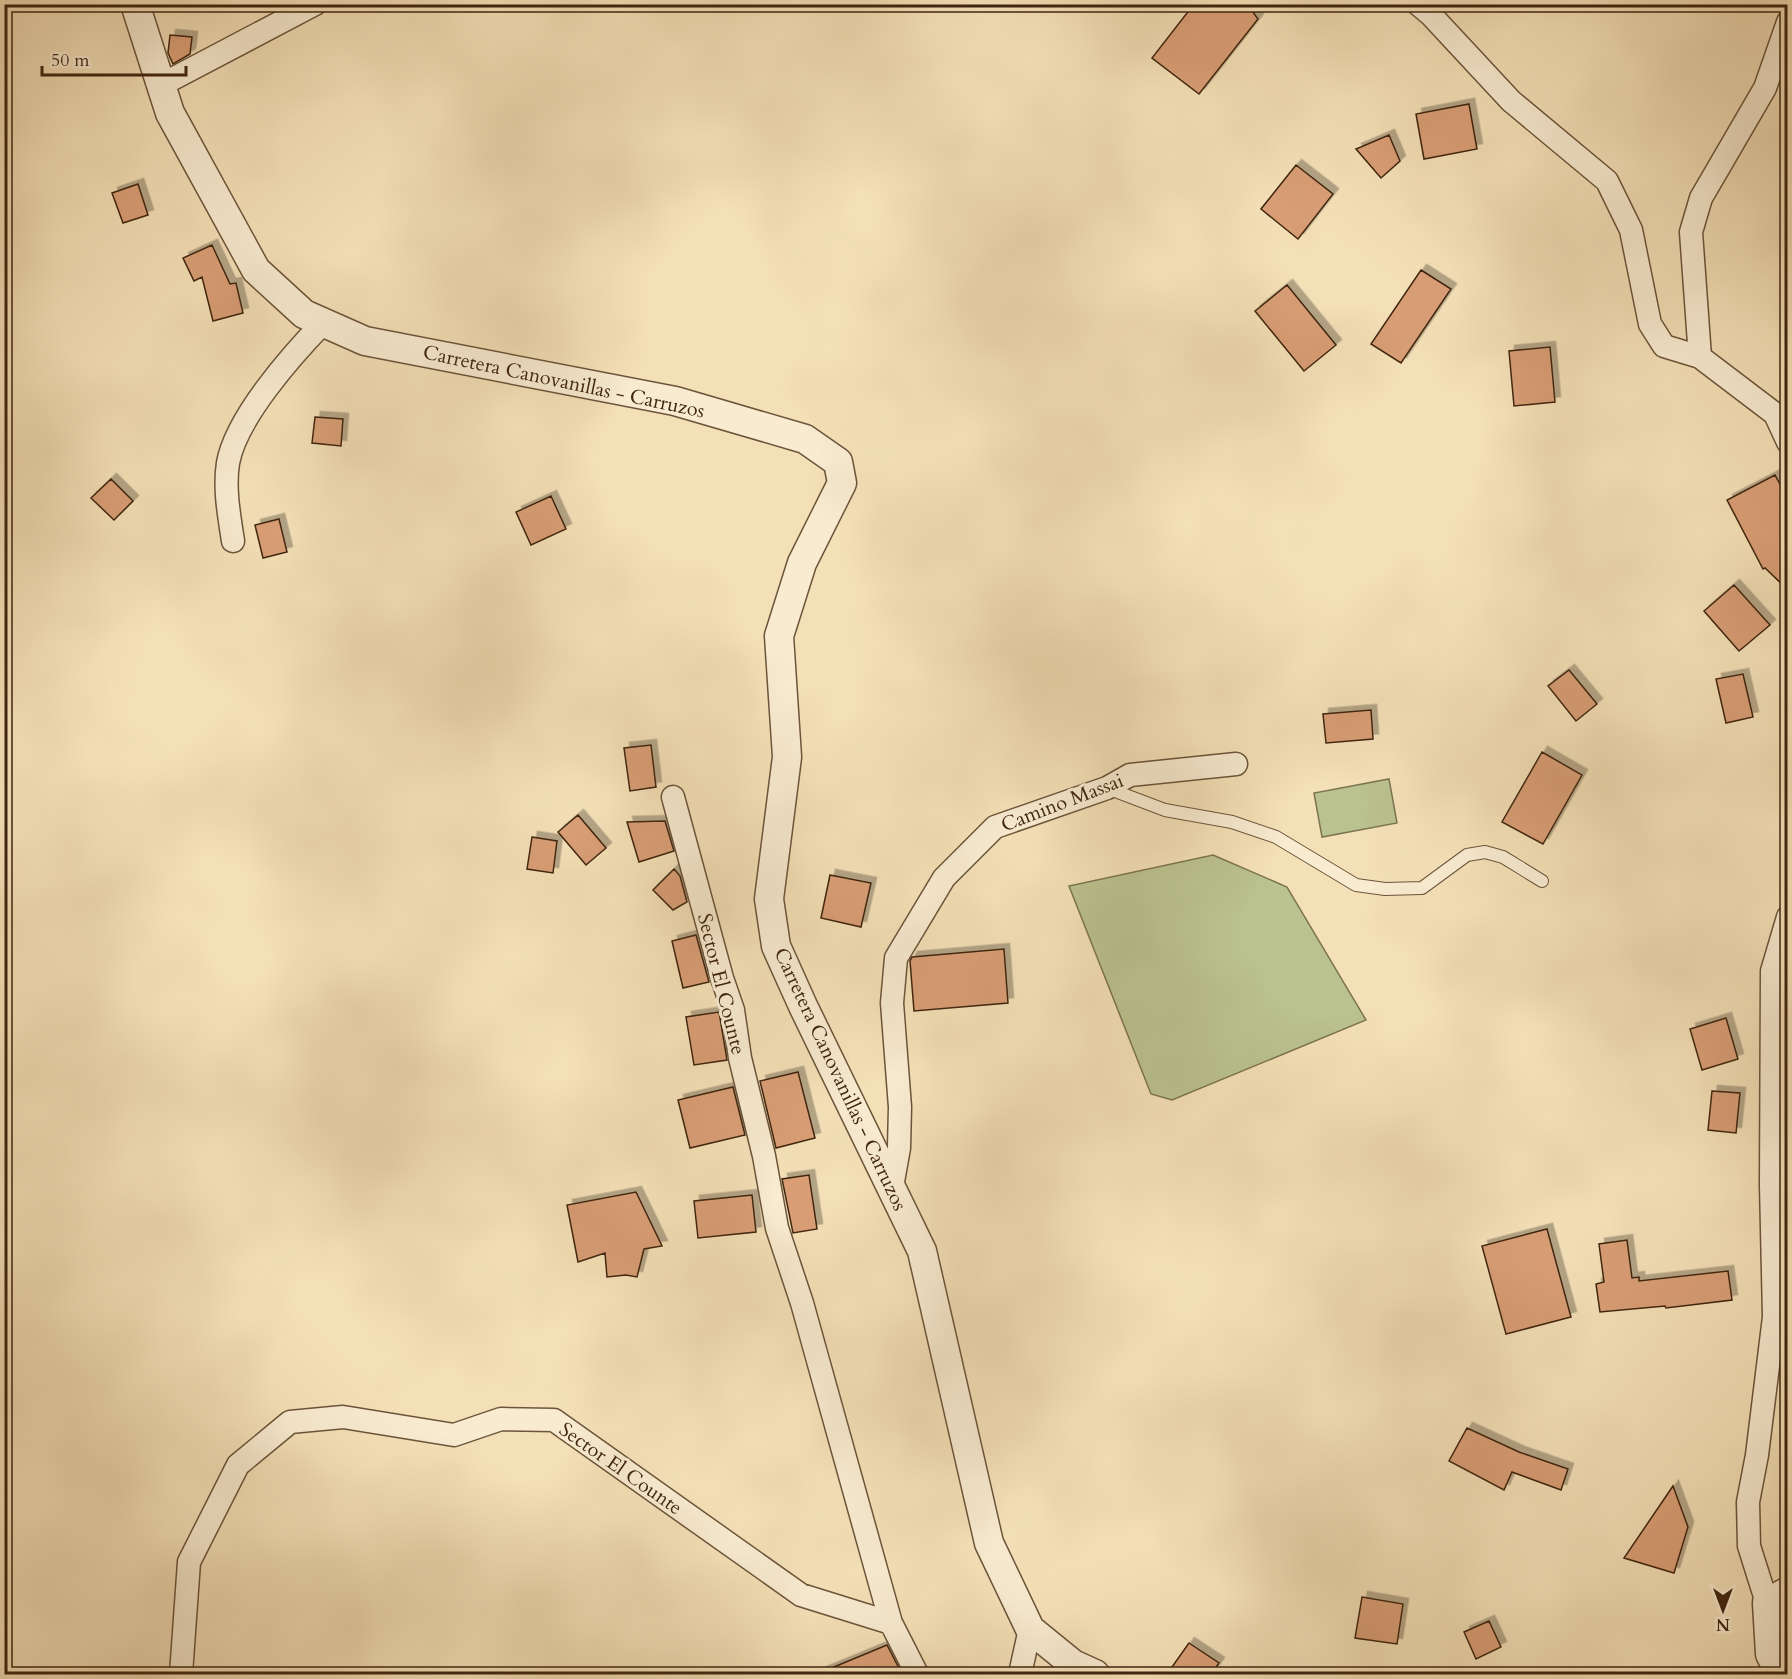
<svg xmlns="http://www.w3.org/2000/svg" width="1792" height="1679" font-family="Cardo,serif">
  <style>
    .park { fill: #bac28f; stroke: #7c7450; stroke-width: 1.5 }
    .building { fill: #d99e76; stroke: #3f2510; stroke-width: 1.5; filter: url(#shadow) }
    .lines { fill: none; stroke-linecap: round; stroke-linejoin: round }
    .service-casing { stroke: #6c543a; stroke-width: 14 }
    .minor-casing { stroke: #6c543a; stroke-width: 25 }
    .tertiary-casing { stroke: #6c543a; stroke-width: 31 }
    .service { stroke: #f8ebd0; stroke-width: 12 }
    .minor { stroke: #f8ebd0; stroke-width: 22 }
    .tertiary { stroke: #f8ebd0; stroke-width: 28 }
    .labels { text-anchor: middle; stroke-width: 6; stroke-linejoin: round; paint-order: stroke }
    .street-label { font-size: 20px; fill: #3f2510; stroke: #f8ebd0 }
  </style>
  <defs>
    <filter id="shadow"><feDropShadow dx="5.5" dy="-5.5" stdDeviation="0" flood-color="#0004"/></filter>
  </defs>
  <rect width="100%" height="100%" fill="#f4e0b7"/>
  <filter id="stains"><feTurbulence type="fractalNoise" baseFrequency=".00333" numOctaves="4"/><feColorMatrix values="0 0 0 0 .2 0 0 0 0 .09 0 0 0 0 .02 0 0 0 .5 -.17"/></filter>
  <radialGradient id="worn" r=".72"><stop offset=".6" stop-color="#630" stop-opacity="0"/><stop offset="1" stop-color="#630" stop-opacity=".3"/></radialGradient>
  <path class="park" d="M1389,779L1397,823L1322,837L1314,793Z
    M1213,855L1287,887L1366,1020L1172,1100L1151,1094L1069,886Z"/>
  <path class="building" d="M1194,4H1247L1258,19L1199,94L1152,58Z
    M170,35L192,37L190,54L173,64L168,53Z
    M1469,104L1477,149L1424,159L1416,114Z
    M1389,135L1400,161L1381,178L1356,149Z
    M1296,165L1333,194L1298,239L1261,209Z
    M138,184L148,215L123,223L112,193Z
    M212,245L230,284L236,283L243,313L213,321L202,277L194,281L183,258Z
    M1421,270L1451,289L1401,363L1371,344Z
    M1287,285L1336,345L1304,371L1255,311Z
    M1550,347L1555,402L1514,406L1509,351Z
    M315,417L343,419L341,446L312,443Z
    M1775,475L1788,499V590L1765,568L1763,569L1727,500Z
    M111,479L133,501L114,520L91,498Z
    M551,496L566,529L531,545L516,512Z
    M279,519L287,552L263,558L255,525Z
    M1734,585L1770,625L1739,651L1704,611Z
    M1569,670L1597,704L1576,721L1548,686Z
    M1743,674L1753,717L1726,723L1716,679Z
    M1371,710L1373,739L1326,743L1323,714Z
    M651,745L656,787L630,791L624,748Z
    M1542,752L1582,775L1543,844L1502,822Z
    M578,815L606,848L586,865L558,832Z
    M665,821L674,851L639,862L627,822Z
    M532,837L557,841L553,873L527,869Z
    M674,869L680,876L687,902L673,910L653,890Z
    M830,875L871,883L861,927L821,918Z
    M696,935L709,982L683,988L672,941Z
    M1004,949L1008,1003L914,1011L910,961L912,957Z
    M719,1012L727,1060L694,1065L686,1017Z
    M1726,1018L1738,1059L1702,1070L1690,1029Z
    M798,1072L815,1138L776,1148L760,1081Z
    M733,1087L745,1135L690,1148L678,1100Z
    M1712,1091L1740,1093L1736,1133L1708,1130Z
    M809,1175L817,1229L793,1233L782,1179Z
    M636,1192L662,1246L644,1249L637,1277L626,1275L607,1277L605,1253L578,1262L567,1205Z
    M752,1195L756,1232L698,1238L694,1201Z
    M1547,1229L1571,1317L1506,1334L1482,1246Z
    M1627,1240L1632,1278L1639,1277V1281L1728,1271L1732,1300L1666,1308L1665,1306L1600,1312L1596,1284L1604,1282L1599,1244Z
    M1467,1428L1519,1452L1568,1469L1561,1490L1512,1472L1504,1490L1449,1461Z
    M1673,1486L1688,1527L1674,1573L1624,1558Z
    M1362,1597L1403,1604L1397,1644L1355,1638Z
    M1489,1621L1501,1647L1476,1659L1464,1632Z
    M1189,1643L1219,1663L1211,1674H1167Z
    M887,1645L902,1674H817Z"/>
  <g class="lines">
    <g class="service-casing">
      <path id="service" d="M1107,788L1165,810L1232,822L1276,837L1356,885L1385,889L1422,888L1467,855L1485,852L1503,857L1542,881"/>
    </g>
    <g class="minor-casing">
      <path id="minor" d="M1418,4L1431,15L1511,101L1607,181L1631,230L1650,324L1664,346L1700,357
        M1788,22L1765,88L1701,198L1691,232L1700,357L1775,414L1788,442
        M161,85L315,4
        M233,541C229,515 224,488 228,463C236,418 292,355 323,323
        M673,797L722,978L733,1010L740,1058L764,1156L777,1228L802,1303L891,1623
        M892,1187L899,1148L900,1107L892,1003L896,958L944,878L995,827L1107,788L1130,775L1236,764
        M1767,1603L1749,1546L1748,1502L1757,1455L1774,1317L1771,1185L1772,971L1788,917
        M181,1674L189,1562L238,1465L290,1422L343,1417L454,1435L501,1419L554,1420L801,1595L891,1623L917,1674
        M1020,1674L1030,1629"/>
    </g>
    <g class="tertiary-casing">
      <path id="tertiary" d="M135,4L170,113L256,270L304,314L365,341L675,401L805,439L838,462L842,483L802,563L779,636L787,757L769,899L776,946L803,1006L922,1251L989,1543L1030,1629L1073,1664L1095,1674
        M1780,1674L1770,1654L1767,1603L1788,1591"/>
    </g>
    <use href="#service" class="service"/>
    <use href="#minor" class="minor"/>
    <use href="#tertiary" class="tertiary"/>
  </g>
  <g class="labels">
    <g class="street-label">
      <text transform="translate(564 381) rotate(12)" y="7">Carretera Canovanillas - Carruzos</text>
      <text transform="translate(1062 802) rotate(-21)" y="7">Camino Massai</text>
      <text transform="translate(722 984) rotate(76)" y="7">Sector El Counte</text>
      <text transform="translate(841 1079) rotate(65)" y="7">Carretera Canovanillas - Carruzos</text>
      <text transform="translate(621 1468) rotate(35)" y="7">Sector El Counte</text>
    </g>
  </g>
  <rect width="1792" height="1679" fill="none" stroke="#f4e0b7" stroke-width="24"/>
  <rect x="6" y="6" width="1780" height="1667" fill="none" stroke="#3f2510" stroke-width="3"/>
  <rect x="12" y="12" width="1768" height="1655" fill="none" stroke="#3f2510" stroke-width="1.5"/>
  <g transform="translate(1723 1610) rotate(180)" stroke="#f8ebd0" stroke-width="4.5" paint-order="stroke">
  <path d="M0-4.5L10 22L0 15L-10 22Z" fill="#3f2510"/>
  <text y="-9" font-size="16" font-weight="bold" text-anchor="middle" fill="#3f2510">N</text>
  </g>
  <path d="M42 66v9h144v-9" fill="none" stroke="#3f2510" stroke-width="3"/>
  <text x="51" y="66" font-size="18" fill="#3f2510" stroke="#f8ebd0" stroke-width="4.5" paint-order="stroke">50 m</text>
  <rect width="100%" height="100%" filter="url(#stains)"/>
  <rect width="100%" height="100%" fill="url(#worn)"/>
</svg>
